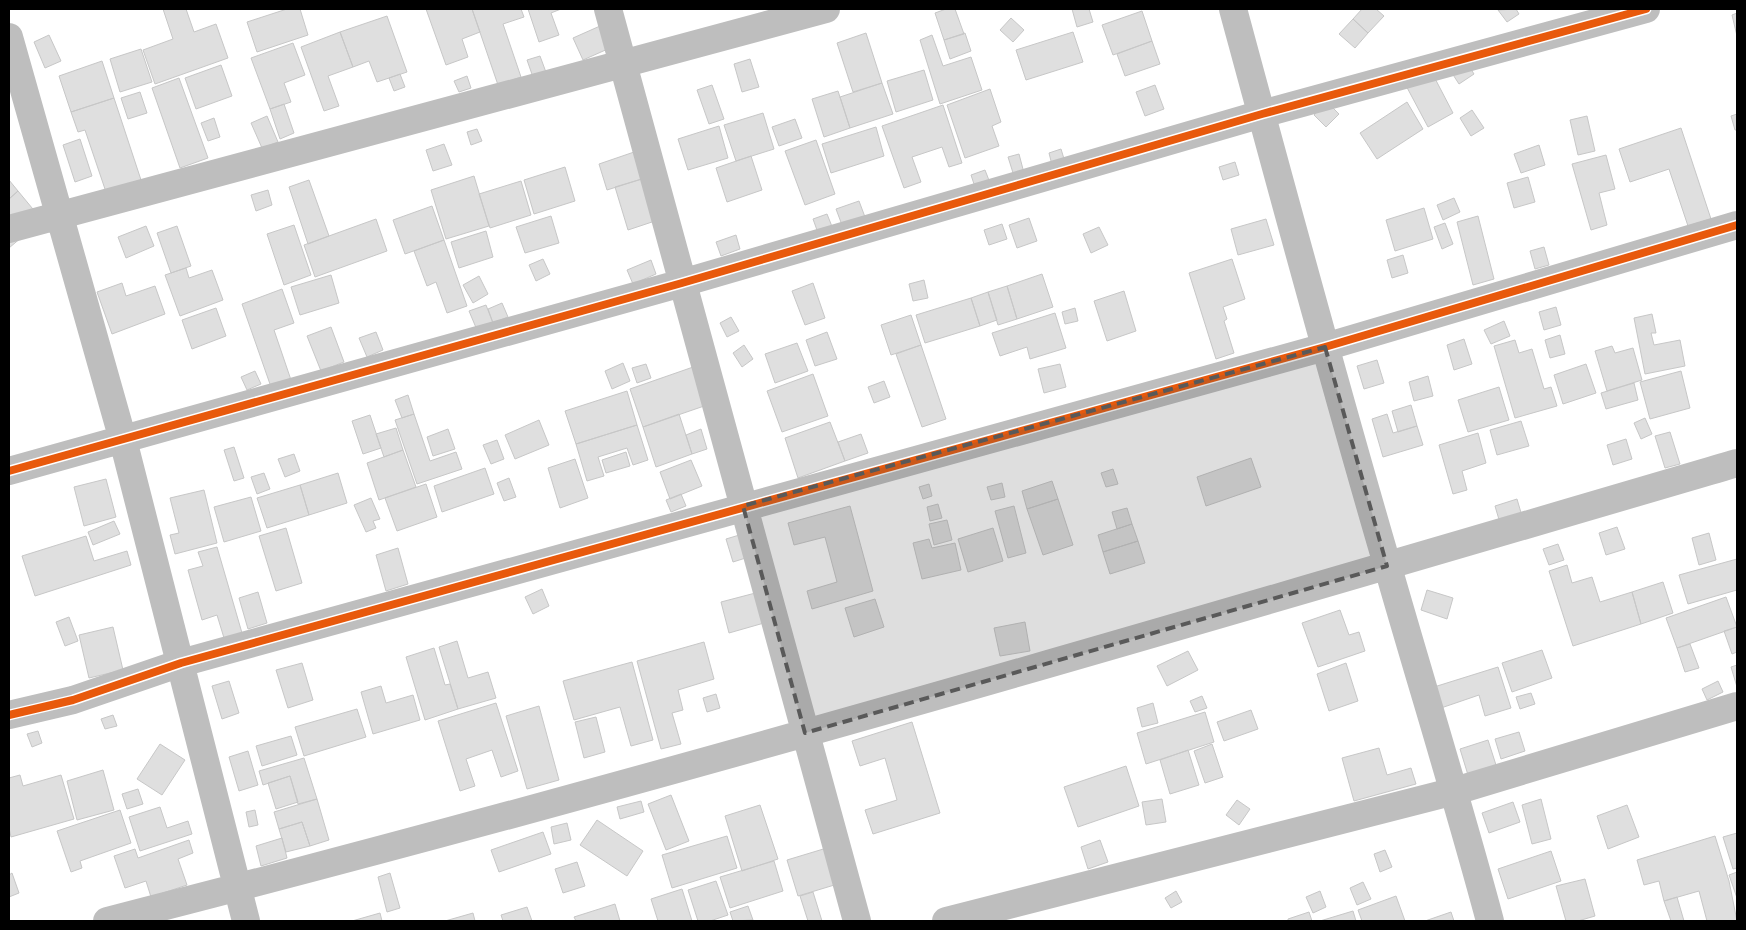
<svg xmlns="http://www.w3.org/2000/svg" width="1746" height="930" font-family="Cabin,sans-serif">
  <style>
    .building { fill: #dfdfdf; stroke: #c7c7c7 }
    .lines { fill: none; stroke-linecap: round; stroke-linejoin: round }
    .minor { stroke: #bebebe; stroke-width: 28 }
    .cycleway-casing { stroke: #fff; stroke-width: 11 }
    .cycleway { stroke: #e8590c; stroke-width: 8 }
    .marked { fill: #595959; fill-opacity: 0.2; stroke: #595959; stroke-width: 4; stroke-dasharray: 10 6; stroke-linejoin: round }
  </style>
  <rect width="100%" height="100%" fill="#fff"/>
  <path class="building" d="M163,9H186L194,32L216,24L228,58L155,84L143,50L173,39Z
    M287,9H300L308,35L257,52L247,22Z
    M426,9H472L480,32L462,39L468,57L446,65Z
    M472,9H521L524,17L503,24L521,77L498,85Z
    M528,9H561L551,13L559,35L539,42Z
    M946,9H955L964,34L944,40L935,13Z
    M1072,9H1089L1093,22L1077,27Z
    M1362,9H1376L1384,16L1368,33L1353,19Z
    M1516,9L1519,14L1507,22L1498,10Z
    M1142,11L1152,41L1113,55L1102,25Z
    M1737,13V36L1732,15Z
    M387,16L407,72L377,82L369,61L353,67L340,32Z
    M1011,18L1024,30L1013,42L1000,30Z
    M1353,19L1368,33L1355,48L1339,34Z
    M600,26L610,48L583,60L573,38Z
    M340,32L353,67L328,76L339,106L324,111L301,47Z
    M1073,32L1083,62L1026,80L1016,50Z
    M866,33L882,83L853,92L837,43Z
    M965,33L971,51L950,59L944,40Z
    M49,35L61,61L45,68L34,42Z
    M932,35L943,66L971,57L982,90L940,104L920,40Z
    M1152,41L1160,64L1125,76L1117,54Z
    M293,43L305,75L284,83L291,102L270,109L251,58Z
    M141,49L152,82L120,92L110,59Z
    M540,56L547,75L534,80L527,60Z
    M1463,57L1474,74L1459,84L1448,67Z
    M750,59L759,87L742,92L734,64Z
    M102,61L114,98L71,112L59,76Z
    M221,65L232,96L196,109L185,78Z
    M1429,67L1453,113L1428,127L1403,80Z
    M924,70L933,100L896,112L887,81Z
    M400,74L405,87L394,91L389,78Z
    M467,76L471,88L459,92L454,81Z
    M179,78L208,158L180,168L152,88Z
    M882,83L893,114L850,128L840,97Z
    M712,85L724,119L709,124L697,90Z
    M1155,85L1164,109L1145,116L1136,92Z
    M990,89L1001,122L992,126L999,146L965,158L947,105Z
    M838,91L850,128L824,137L812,99Z
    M140,92L147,113L128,119L121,98Z
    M114,98L142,183L107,195L85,130L78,132L71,112Z
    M1327,102L1339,114L1326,127L1314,115Z
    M1407,102L1423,129L1377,159L1360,133Z
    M284,104L294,133L280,139L270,109Z
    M943,105L962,163L949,167L942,147L912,157L921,182L904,188L882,126Z
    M1472,110L1484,128L1471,136L1460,118Z
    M763,113L774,149L736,161L724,125Z
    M1737,114V130H1735L1731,116Z
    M267,116L278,142L262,148L251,123Z
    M1587,116L1595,151L1578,155L1570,120Z
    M214,118L220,137L208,141L201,123Z
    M795,119L802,138L779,146L772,127Z
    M719,126L728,158L688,170L678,139Z
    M876,127L884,156L831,173L822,144Z
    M1681,128L1711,219L1688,226L1669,169L1630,182L1619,149Z
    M477,129L482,141L471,145L467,132Z
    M80,139L92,176L75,182L63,145Z
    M816,140L835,194L805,205L785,151Z
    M444,144L452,165L433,171L426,150Z
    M1539,145L1545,165L1521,173L1514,154Z
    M1061,149L1065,162L1052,165L1049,153Z
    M637,151L645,178L607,190L599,164Z
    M1019,154L1024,173L1014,176L1008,157Z
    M1606,155L1615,189L1599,193L1607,225L1591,230L1572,164Z
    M751,156L762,190L727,202L716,168Z
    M1235,162L1239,175L1223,180L1219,167Z
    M565,167L575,201L534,214L524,180Z
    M985,170L992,188L977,193L971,175Z
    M474,176L489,226L446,239L431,190Z
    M1528,177L1535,202L1514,208L1507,183Z
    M645,178L658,220L628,230L615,187Z
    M9,180L18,191L9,199Z
    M309,180L329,236L308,244L289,187Z
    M521,181L531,215L490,228L479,194Z
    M268,190L272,205L256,211L251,195Z
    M18,191L42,220L9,248V199Z
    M1454,198L1460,212L1443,220L1437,205Z
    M859,201L865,217L842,225L836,209Z
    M432,206L444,240L405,254L393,220Z
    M1424,208L1433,239L1395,251L1386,220Z
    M827,214L833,229L818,233L813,219Z
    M551,216L559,243L525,253L516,227Z
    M1478,216L1494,279L1473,285L1457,222Z
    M1029,218L1037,241L1017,248L1009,225Z
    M376,219L387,251L315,277L304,245Z
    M1266,219L1274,245L1238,255L1231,229Z
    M1445,223L1453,244L1442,249L1434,227Z
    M1002,224L1007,239L989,245L984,230Z
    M294,225L311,275L284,285L267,234Z
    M146,226L154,246L126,258L118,237Z
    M177,226L191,266L171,273L157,233Z
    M1099,227L1108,245L1091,253L1083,234Z
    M486,231L493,257L459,268L451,242Z
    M736,235L740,249L721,256L716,242Z
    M444,240L467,306L447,313L436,282L427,286L414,251Z
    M1544,247L1549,265L1535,269L1530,251Z
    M1403,255L1408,273L1392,278L1387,260Z
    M543,259L550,274L536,281L529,265Z
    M1232,259L1245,299L1223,307L1227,319L1224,321L1234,353L1216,359L1189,273Z
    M651,260L656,274L633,284L627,270Z
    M186,268L189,278L212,270L223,300L180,316L165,275Z
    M1042,274L1053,307L1017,319L1007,286Z
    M331,275L339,303L300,315L291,287Z
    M479,276L488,294L473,303L463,285Z
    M924,280L928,298L913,301L909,284Z
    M122,283L126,296L155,286L165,314L112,334L97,292Z
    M813,283L825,318L805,325L792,291Z
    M1007,286L1017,319L998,325L988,292Z
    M282,289L294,323L274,330L291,380L271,387L242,304Z
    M1124,291L1136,331L1107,341L1094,301Z
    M988,292L997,320L980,326L971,298Z
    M971,298L980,326L925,343L916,315Z
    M502,303L508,317L493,323L488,309Z
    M486,305L493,323L477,330L469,311Z
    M1556,307L1561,325L1544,330L1539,312Z
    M216,308L226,336L192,349L182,320Z
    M1075,308L1078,321L1065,324L1062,312Z
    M1055,313L1066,348L1030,359L1027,347L1000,356L992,333Z
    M1652,314L1656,333H1651L1654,345L1680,340L1685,366L1645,374L1634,318Z
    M911,315L921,345L891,355L881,325Z
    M731,317L739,331L727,337L720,323Z
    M1504,321L1510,336L1491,344L1484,330Z
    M331,327L344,362L321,371L307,336Z
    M376,332L383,350L367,357L359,338Z
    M827,332L837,359L815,366L806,340Z
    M1560,335L1565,354L1550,358L1545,340Z
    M1464,339L1472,364L1454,370L1447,345Z
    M1515,340L1519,353L1532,349L1544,389L1551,387L1557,406L1515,418L1494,346Z
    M797,343L808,371L775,383L765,354Z
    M744,345L753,359L742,367L733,353Z
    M921,345L946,419L922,427L896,354Z
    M1612,346L1615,353L1633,348L1642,380L1607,391L1595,351Z
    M1377,360L1384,383L1364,389L1357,366Z
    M623,363L630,381L612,389L605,371Z
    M646,364L651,378L637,383L632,368Z
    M1060,364L1066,387L1044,393L1038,369Z
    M1586,364L1596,393L1563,404L1554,375Z
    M696,366L710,404L643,427L630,389Z
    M255,371L261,384L247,390L241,377Z
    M1681,371L1690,408L1650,419L1640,382Z
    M813,374L828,416L782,432L767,391Z
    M1428,376L1433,396L1414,401L1409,382Z
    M884,381L890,397L874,403L868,387Z
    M1634,383L1638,400L1606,409L1601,393Z
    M1499,387L1509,420L1468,432L1458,400Z
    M627,391L637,425L576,444L565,411Z
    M408,395L414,414L402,418L395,400Z
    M1411,405L1417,426L1398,432L1392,411Z
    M414,414L430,461L456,452L462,469L417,484L395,420Z
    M679,414L692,454L656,467L643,427Z
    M1387,414L1393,433L1417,426L1423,445L1383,457L1372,419Z
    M370,415L381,448L363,454L352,421Z
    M1645,418L1652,434L1641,439L1634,423Z
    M539,420L549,445L515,459L505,435Z
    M1521,421L1529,446L1497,455L1490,430Z
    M830,422L845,461L798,478L785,438Z
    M637,425L648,460L633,465L627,448L598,457L604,476L587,481L576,444Z
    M396,428L403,450L384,457L376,434Z
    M448,429L455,449L433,456L427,437Z
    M701,429L707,449L692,454L686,435Z
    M1670,432L1680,464L1665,468L1655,436Z
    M1478,433L1486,463L1462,471L1467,490L1453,494L1439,445Z
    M861,434L868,453L845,461L838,442Z
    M1626,439L1632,459L1613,465L1607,445Z
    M497,440L504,459L491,464L483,445Z
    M234,447L244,478L234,481L224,450Z
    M403,450L416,487L379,500L367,463Z
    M626,452L630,466L606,473L602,460Z
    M294,454L300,471L285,477L278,459Z
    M1251,458L1261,487L1206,506L1197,477Z
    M575,459L588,498L560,508L548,468Z
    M691,460L702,486L670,499L660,472Z
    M485,468L494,494L442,512L434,486Z
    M1113,469L1118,484L1106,487L1101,473Z
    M264,473L270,489L257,494L251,477Z
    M338,473L347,503L309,515L300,485Z
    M509,478L516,497L504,501L497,483Z
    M106,479L116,517L84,526L74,487Z
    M1052,481L1058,499L1027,509L1022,491Z
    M1002,483L1005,497L991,500L987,487Z
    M426,484L437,517L397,531L385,498Z
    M929,484L932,496L923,499L919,487Z
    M300,485L309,515L267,528L257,498Z
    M204,490L217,543L175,554L170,535L179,533L170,498Z
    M681,494L686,506L671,512L666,500Z
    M251,497L261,531L224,542L214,507Z
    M371,498L380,519L373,521L376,528L366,532L354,505Z
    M1058,499L1073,545L1043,555L1027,509Z
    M1517,499L1522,516L1500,523L1495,506Z
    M938,504L942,518L930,521L927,507Z
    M850,506L873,591L812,609L807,591L837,582L825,537L794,545L788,523Z
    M1014,506L1026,553L1008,558L995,511Z
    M1127,508L1132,524L1117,529L1112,512Z
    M947,520L952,540L934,545L929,524Z
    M114,521L120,534L93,545L88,532Z
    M1132,524L1138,541L1103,552L1098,535Z
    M1617,527L1625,549L1606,555L1599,533Z
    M286,528L302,583L276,591L259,536Z
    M993,528L1003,561L968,572L958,539Z
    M746,533L752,556L733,562L726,539Z
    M1709,533L1716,560L1699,565L1692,538Z
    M86,536L94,561L127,551L131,565L35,596L22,556Z
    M929,539L932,548L955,543L961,570L922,579L913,543Z
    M1138,541L1145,563L1110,574L1103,552Z
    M1558,544L1564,560L1549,565L1543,549Z
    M217,547L242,633L224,638L217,615L202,620L188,570L203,566L198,552Z
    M398,548L408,584L386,591L376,555Z
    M1737,559V590L1688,604L1679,575Z
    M1567,565L1572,583L1592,577L1600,602L1632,592L1641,624L1573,646L1549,571Z
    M1663,582L1673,613L1641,624L1632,592Z
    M542,589L549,606L533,614L525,597Z
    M1427,590L1453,598L1447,619L1421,610Z
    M763,591L771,621L729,633L721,602Z
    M258,592L267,623L248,629L239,598Z
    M1726,597L1737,627L1677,648L1666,618Z
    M875,599L884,627L854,637L845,608Z
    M1340,610L1349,635L1359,632L1365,651L1318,667L1302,623Z
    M69,617L78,641L65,646L56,622Z
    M1025,622L1030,651L1000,656L994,628Z
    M113,627L123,670L89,678L79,635Z
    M1737,627V652L1732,654L1724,631Z
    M457,641L468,678L488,672L496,698L458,709L439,647Z
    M704,642L714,679L678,690L683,710L672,713L681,744L661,749L637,661Z
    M1690,644L1699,668L1685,672L1677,648Z
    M434,648L445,685L450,684L458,709L425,720L406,657Z
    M1542,650L1552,678L1512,692L1502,663Z
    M1188,651L1198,670L1167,686L1157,666Z
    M632,662L653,740L631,746L620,707L574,720L563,681Z
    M302,663L313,700L288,708L276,670Z
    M1346,663L1358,701L1329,711L1317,674Z
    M1737,665V687L1731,667Z
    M1498,667L1511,708L1485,716L1479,695L1441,708L1434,687Z
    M229,681L239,713L222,719L212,686Z
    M1718,681L1723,692L1707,700L1702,689Z
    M381,686L386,703L413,695L420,720L373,734L361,692Z
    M1531,693L1535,704L1520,709L1516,697Z
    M716,694L720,708L707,712L703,698Z
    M1202,696L1207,708L1195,712L1190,701Z
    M496,703L518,771L501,777L492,750L466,759L475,786L460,791L438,721Z
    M1153,703L1158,723L1142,727L1137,708Z
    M539,706L559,780L527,789L506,716Z
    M357,709L366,737L304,756L295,727Z
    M1251,710L1258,729L1224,741L1217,722Z
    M1205,712L1214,742L1146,764L1137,733Z
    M113,715L117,726L105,729L101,719Z
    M596,717L605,752L584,758L575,722Z
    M912,722L940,813L873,834L865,810L897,800L885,758L860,766L852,741Z
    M38,731L42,743L32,747L27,734Z
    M1519,732L1525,751L1501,759L1495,739Z
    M291,736L297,755L262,766L256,746Z
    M1488,740L1496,765L1468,775L1460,749Z
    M160,744L185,760L162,795L137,779Z
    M1212,744L1223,777L1205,783L1194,751Z
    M1379,748L1387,775L1411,768L1416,784L1354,801L1342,758Z
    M1188,750L1199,785L1170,794L1160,760Z
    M248,751L258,785L239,791L229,757Z
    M304,758L317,799L298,804L290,776L263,785L259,771Z
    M1126,766L1139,806L1078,827L1064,787Z
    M103,770L114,810L77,820L67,781Z
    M20,775L23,786L61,775L74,819L11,837L9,828V778Z
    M290,776L298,802L276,809L268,783Z
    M138,789L143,804L127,809L122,794Z
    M671,795L689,841L666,850L648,804Z
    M317,799L329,840L310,846L302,822L279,829L274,812Z
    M1162,799L1166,822L1146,825L1142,802Z
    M1541,799L1551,839L1532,844L1522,805Z
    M1237,800L1250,809L1239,825L1226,815Z
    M641,801L644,812L620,819L617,807Z
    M1513,802L1520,822L1489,833L1482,813Z
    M760,805L778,859L742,871L725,816Z
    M1627,805L1639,837L1608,849L1597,816Z
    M160,807L167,828L188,821L192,834L140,851L129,817Z
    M120,810L131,843L80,861L82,868L71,872L57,831Z
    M255,810L258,825L249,827L246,812Z
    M597,820L643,851L627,876L580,845Z
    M302,822L310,846L286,852L279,829Z
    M567,823L571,840L554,844L551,827Z
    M543,832L551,854L499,872L491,850Z
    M1737,833V868L1733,869L1723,837Z
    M727,836L737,868L672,888L662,855Z
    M1715,836L1729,881L1737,921H1707L1699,891L1664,901L1659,881L1644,885L1637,860Z
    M282,838L287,858L261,866L256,846Z
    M189,840L193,853L178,859L187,885L151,897L146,881L125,888L114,856L135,849L138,858Z
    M1100,840L1108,862L1088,869L1081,847Z
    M830,847L841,883L798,896L787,860Z
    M1385,850L1392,867L1380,872L1374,854Z
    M1551,851L1561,881L1508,899L1498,869Z
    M774,861L783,891L730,908L720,877Z
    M577,862L585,886L563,893L555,869Z
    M1737,872V898L1729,875Z
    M12,873L19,893L9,897V875Z
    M390,873L400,908L387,912L378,877Z
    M1585,879L1595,916L1578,921H1566L1556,886Z
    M716,881L728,915L710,921H698L688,890Z
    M1363,882L1371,899L1357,905L1350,888Z
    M682,889L692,921H658L651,899Z
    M1176,891L1182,902L1171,908L1165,898Z
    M1320,891L1326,907L1313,913L1306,897Z
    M813,892L822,921H808L800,896Z
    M1396,896L1405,921H1362L1358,910Z
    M1677,897L1684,921H1671L1664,901Z
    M615,904L620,921H576L574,917Z
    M748,906L753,920L733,921L730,912Z
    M527,907L532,921H503L501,915Z
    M1353,911L1356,921H1320Z
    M1309,912L1312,921H1288V919Z
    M1451,912L1454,921H1425Z
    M380,913L382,921H352Z
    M473,913L475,921H445Z"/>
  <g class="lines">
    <path class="minor" d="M608,9L857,921
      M1233,9C1283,194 1333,380 1387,564C1421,683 1458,801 1490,921
      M9,37L123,440L246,921
      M9,229L826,9
      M9,471L682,283L1262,114L1646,9
      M9,715L73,700L181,663L1325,347L1737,225
      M107,921C654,782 1196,622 1737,463
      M946,921L1455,791L1737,706"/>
    <g class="cycleway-casing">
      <path id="cycleway" d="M9,471L682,283L1262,114L1646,9
        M9,715L73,700L181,663L1325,347L1737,225"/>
    </g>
    <use href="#cycleway" class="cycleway"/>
  </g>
  <path class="marked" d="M1325,347L1387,566L805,733L743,506Z"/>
  <rect width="1746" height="930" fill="none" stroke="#000000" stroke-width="20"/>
</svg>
